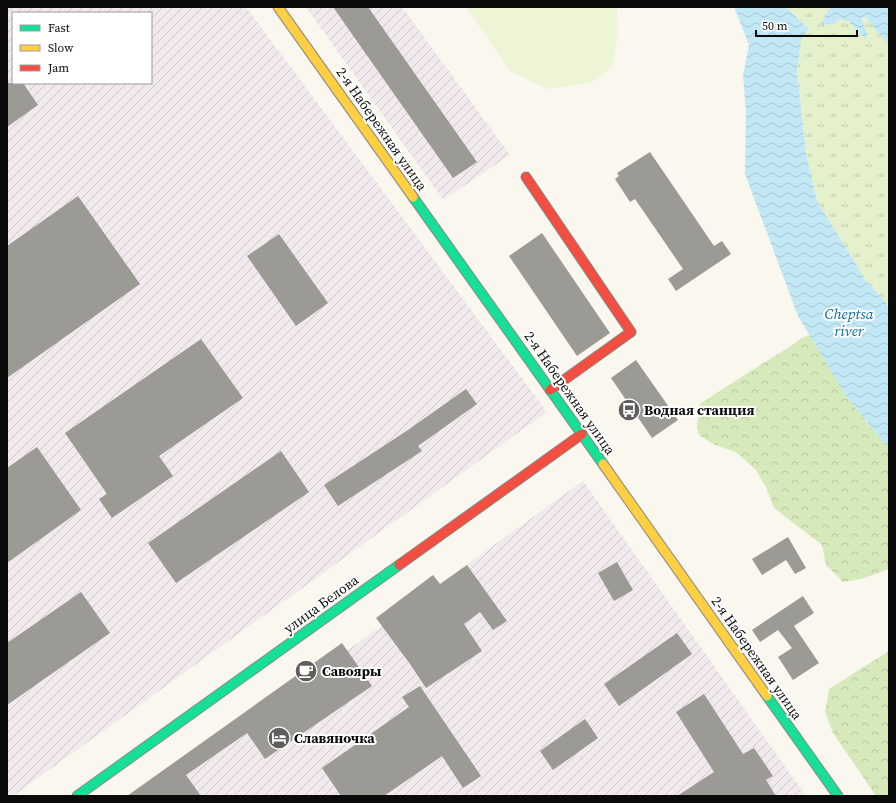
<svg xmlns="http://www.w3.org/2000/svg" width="896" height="803" font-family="'Source Serif 4',serif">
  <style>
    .industrial { fill: url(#industrial-furrows); fill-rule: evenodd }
    .grass { fill: url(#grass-tufts) }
    .forest { fill: url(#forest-crowns) }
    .pitch { fill: #eef4d6 }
    .water { fill: url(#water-waves) }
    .building { fill: #9c9a94 }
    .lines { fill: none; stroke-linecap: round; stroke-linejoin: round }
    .fast-casing { stroke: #898884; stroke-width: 11 }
    .slow-casing { stroke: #898884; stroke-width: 11 }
    .jam-casing { stroke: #898884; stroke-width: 11 }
    .fast { stroke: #16e098; stroke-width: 9 }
    .slow { stroke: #ffcf43; stroke-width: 9 }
    .jam { stroke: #f24e42; stroke-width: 9 }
    .labels { text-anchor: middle; stroke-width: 4; stroke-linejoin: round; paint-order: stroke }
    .street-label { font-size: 14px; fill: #0b0b0b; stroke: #fff }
    .poi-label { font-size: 14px; font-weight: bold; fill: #0b0b0b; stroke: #fff; text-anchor: start }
    .water-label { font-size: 15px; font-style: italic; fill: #0e6ba3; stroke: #fff }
  </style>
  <defs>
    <pattern id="industrial-furrows" width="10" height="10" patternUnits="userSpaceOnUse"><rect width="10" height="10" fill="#f1e9ec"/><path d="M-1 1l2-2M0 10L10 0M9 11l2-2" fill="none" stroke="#cdc6c9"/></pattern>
    <pattern id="grass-tufts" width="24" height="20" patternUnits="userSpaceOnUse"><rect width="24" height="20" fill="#e5f0cc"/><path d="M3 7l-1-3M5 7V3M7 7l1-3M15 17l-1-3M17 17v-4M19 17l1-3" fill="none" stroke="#c3ccae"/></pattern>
    <pattern id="forest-crowns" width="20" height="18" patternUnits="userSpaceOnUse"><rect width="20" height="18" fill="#d5e9ba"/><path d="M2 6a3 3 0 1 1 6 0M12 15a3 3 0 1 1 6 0" fill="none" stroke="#b6c69f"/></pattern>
    <pattern id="water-waves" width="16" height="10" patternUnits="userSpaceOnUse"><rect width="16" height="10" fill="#c2e8f6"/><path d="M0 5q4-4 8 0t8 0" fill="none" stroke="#a5c6d2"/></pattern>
  </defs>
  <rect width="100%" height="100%" fill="#faf7ee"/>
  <path class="industrial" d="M7,7H246L547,412L13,796H7ZM13,13H151V83H13Z
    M306,7H402L510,155L443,200Z
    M583,481L806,796H145Z"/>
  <path class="grass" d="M786,7H831L826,14L833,24L841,19L849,22L865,39L868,35L860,18L866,17L879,34L889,44V310L885,301L865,279L817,201L806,154L797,72L802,24Z"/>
  <path class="forest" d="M810,335L846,396L889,449V569L861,579L843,582L826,565L822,545L774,508L767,489L756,470L736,452L713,444L699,435L697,426L700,404C728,385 757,367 786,349C795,344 800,337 810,335Z
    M889,651V796H876L833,733L825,712L829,689Z"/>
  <path class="pitch" d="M466,7H617L618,36L612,67L590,83L546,89L510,71Z"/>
  <path class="water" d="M734,7H786L802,23L809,28L801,40L797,72L806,154L817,201L865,279L885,301L889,310V449L846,396L798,316L745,174L746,111L743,75L749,45Z
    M831,7H889V44L879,34L866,17L861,18L868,35L865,39L849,22L841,19L833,24L821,25L826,14Z"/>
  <path class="building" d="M333,7H368L477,162L453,178Z
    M7,83H23L38,105L7,127Z
    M650,152L714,246L722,241L731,254L676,291L668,279L683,269L635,199L630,202L615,179L619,176L617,173Z
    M78,196L140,284L7,378V246Z
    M542,233L610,333L577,356L509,256Z
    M279,234L328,303L296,326L247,256Z
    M201,339L243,398L159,456L173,476L112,518L99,499L107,494L65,433Z
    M636,360L678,420L652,438L611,378Z
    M466,389L477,404L418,446L422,451L338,506L324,485L408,430Z
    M37,447L81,510L7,563V468Z
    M281,451L309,492L176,583L148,543Z
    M788,537L806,568L795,574L786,560L762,575L752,559Z
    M617,562L633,590L614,601L598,573Z
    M467,565L507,621L493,630L480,612L464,624L482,651L426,688L410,664L376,618L433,575L440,584Z
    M81,592L110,633L7,705V643Z
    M803,596L814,613L794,626L819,663L793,680L778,657L792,648L778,630L760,642L752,630Z
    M677,633L692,654L619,706L604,684Z
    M342,643L372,686L265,759L247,733L186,775L201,796H127Z
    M420,686L481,776L463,788L442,756L384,796H341L322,768L409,707L402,697Z
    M704,694L743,754L754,748L773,776L766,780L776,796H677L714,772L676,712Z
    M585,719L598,738L553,770L540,751Z"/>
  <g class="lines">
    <g class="fast-casing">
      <path id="fast" d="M413,197L603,464
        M767,696L838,796
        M77,796L399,565"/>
    </g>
    <g class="slow-casing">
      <path id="slow" d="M278,7L413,197
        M603,464L767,696"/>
    </g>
    <g class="jam-casing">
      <path id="jam" d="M526,177L631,332L550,390
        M399,565L582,434"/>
    </g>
    <use href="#fast" class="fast"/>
    <use href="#slow" class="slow"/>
    <use href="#jam" class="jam"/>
  </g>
  <defs>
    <g id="bus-disc" transform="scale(1.15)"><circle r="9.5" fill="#5f5e5a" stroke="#fff"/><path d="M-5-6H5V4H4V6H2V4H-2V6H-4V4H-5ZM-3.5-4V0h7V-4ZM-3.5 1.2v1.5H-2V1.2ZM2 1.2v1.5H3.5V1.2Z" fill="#fff"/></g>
    <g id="cafe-disc" transform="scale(1.15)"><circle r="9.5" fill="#5f5e5a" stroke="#fff"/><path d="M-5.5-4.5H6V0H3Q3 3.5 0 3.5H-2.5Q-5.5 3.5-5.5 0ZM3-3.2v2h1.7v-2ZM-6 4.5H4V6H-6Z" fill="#fff"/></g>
    <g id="hotel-disc" transform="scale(1.15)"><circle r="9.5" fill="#5f5e5a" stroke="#fff"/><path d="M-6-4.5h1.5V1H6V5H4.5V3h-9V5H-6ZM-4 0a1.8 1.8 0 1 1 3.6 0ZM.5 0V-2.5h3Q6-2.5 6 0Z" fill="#fff"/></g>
  </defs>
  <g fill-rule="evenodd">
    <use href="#bus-disc" x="629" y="410"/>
    <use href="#cafe-disc" x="306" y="671"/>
    <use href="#hotel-disc" x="279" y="738"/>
  </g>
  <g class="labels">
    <g class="street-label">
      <text transform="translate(382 129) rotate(55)" y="5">2-я Набережная улица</text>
      <text transform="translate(570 393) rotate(55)" y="5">2-я Набережная улица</text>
      <text transform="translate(321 604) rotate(-36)" y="5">улица Белова</text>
      <text transform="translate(757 658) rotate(55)" y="5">2-я Набережная улица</text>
    </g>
    <g class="poi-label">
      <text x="644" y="415">Водная станция</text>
      <text x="322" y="676">Савояры</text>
      <text x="294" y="743">Славяночка</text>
    </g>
    <g class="water-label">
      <text x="849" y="319">Cheptsa<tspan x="849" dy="17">river</tspan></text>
    </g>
  </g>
  <rect width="896" height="803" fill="none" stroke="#0b0b0b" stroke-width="16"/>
  <rect x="12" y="12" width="140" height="72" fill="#ffffff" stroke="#9d9d9d"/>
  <rect x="20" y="25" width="20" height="6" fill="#16e098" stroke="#9d9d9d"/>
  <text x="48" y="32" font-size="12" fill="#0b0b0b">Fast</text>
  <rect x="20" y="45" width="20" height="6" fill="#ffcf43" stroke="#9d9d9d"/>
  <text x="48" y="52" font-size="12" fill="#0b0b0b">Slow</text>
  <rect x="20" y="65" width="20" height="6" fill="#f24e42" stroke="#9d9d9d"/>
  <text x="48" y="72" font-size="12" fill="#0b0b0b">Jam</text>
  <path d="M756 30v6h101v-6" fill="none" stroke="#0b0b0b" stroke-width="2"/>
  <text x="762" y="30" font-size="12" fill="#0b0b0b" stroke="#ffffff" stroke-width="3" paint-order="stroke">50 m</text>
</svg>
